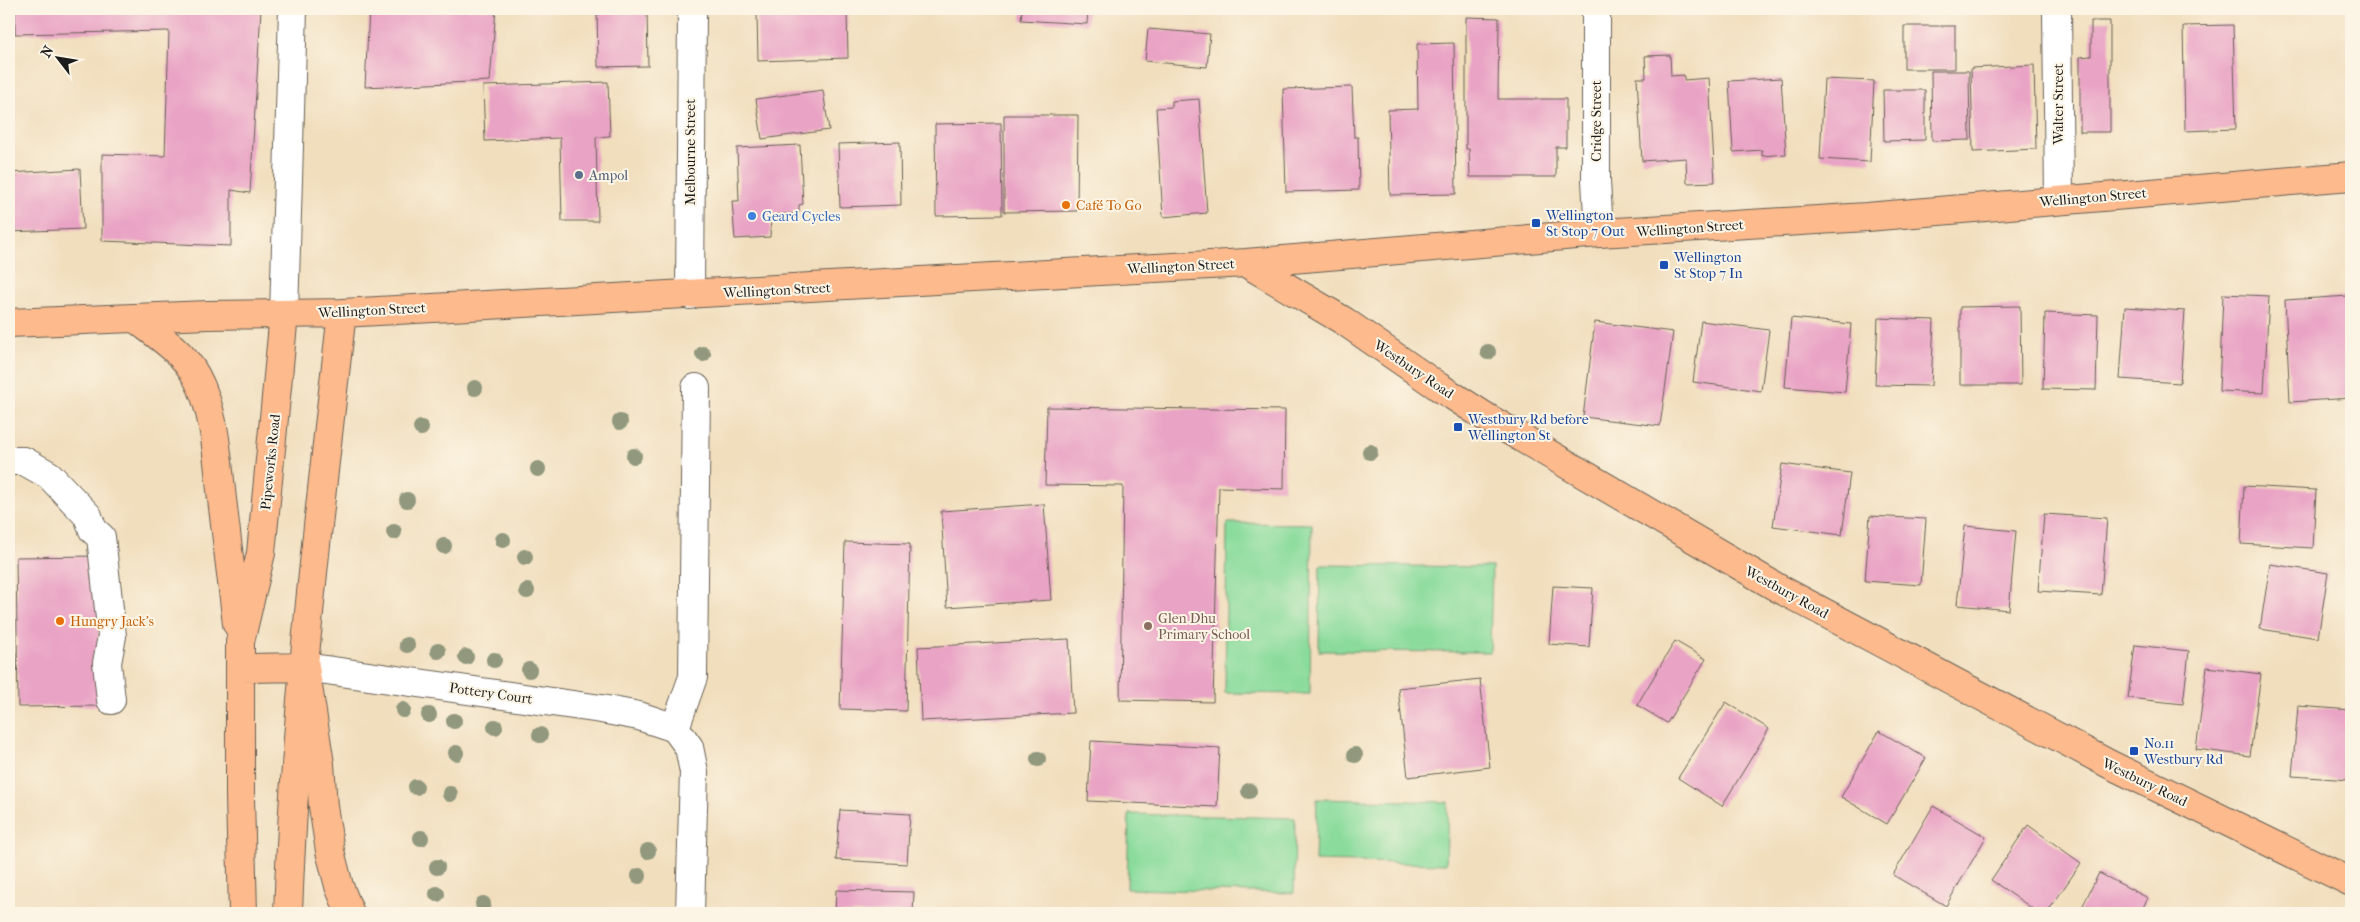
<svg xmlns="http://www.w3.org/2000/svg" width="2360" height="922" font-family="'IM FELL French Canon',serif">
  <style>
    .green { fill: #8bdc9c; stroke: #547c5c }
    .building { fill: #e9a3c4 }
    .lines { fill: none; stroke-linecap: round; stroke-linejoin: round }
    .minor-casing { stroke: #676054; stroke-width: 30 }
    .major-casing { stroke: #676054; stroke-width: 30 }
    .highway-casing { stroke: #676054; stroke-width: 30 }
    .minor { stroke: #fff; stroke-width: 28 }
    .major { stroke: #fcba8d; stroke-width: 28 }
    .highway { stroke: #fcba8d; stroke-width: 28 }
    .tree { fill: #91987d }
    .service-dot { fill: #5c6f8a; stroke: #fcf5e5; stroke-width: 2 }
    .food-dot { fill: #e8710a; stroke: #fcf5e5; stroke-width: 2 }
    .shop-dot { fill: #3f7fe0; stroke: #fcf5e5; stroke-width: 2 }
    .transit-dot { fill: #1a4fb4; stroke: #fcf5e5; stroke-width: 2 }
    .education-dot { fill: #8d6e63; stroke: #fcf5e5; stroke-width: 2 }
    .labels { text-anchor: middle; stroke-width: 4; stroke-linejoin: round; paint-order: stroke }
    .street-label { font-size: 14px; fill: #1c1c1c; stroke: #fcf5e5 }
    .service-label { font-size: 14px; fill: #4e5e75; stroke: #fcf5e5; text-anchor: start }
    .food-label { font-size: 14px; fill: #c56008; stroke: #fcf5e5; text-anchor: start }
    .transit-label { font-size: 14px; fill: #164399; stroke: #fcf5e5; text-anchor: start }
    .shop-label { font-size: 14px; fill: #366cbe; stroke: #fcf5e5; text-anchor: start }
    .education-label { font-size: 14px; fill: #785e54; stroke: #fcf5e5; text-anchor: start }
  </style>
  <rect width="100%" height="100%" fill="#fcf5e5"/>
  <filter id="ink" filterUnits="userSpaceOnUse"><feTurbulence type="fractalNoise" baseFrequency=".02" numOctaves="2"/><feDisplacementMap in="SourceGraphic" scale="10" xChannelSelector="R" yChannelSelector="G"/><feConvolveMatrix kernelMatrix="1 2 1 2 8 2 1 2 1" color-interpolation-filters="sRGB"/></filter>
  <filter id="wash" filterUnits="userSpaceOnUse"><feTurbulence type="fractalNoise" baseFrequency=".0096" numOctaves="4" result="noise"/><feDisplacementMap in="SourceGraphic" scale="20" xChannelSelector="R" yChannelSelector="G"/><feGaussianBlur stdDeviation="1.12" result="paint"/><feColorMatrix in="noise" values="0 0 0 0 0 0 0 0 0 0 0 0 0 0 0 0 0 1.4 0 .05"/><feComposite in="paint" operator="in"/></filter>
  <g filter="url(#wash)">
    <rect width="100%" height="100%" fill="#f1debd"/>
    <path class="green" d="M1227,523L1312,524L1310,694L1225,693Z
      M1320,565L1492,567L1490,652L1319,651Z
      M1317,799L1448,802L1446,864L1315,861Z
      M1129,814L1295,818L1294,893L1127,889Z"/>
    <g id="blocks">
      <path class="building" d="M15,9H261L250,193L231,190V246L102,241V154L165,156L169,31L15,34Z
        M369,9H496L490,81L365,87Z
        M597,9H647L648,66L598,67Z
        M1022,9H1088L1087,24L1021,20Z
        M847,11L848,58L758,61L757,13Z
        M1466,17L1499,18L1498,99H1566V147H1556V177H1470L1469,149H1466Z
        M2091,21H2110V132H2080V57L2091,56Z
        M2233,25L2236,129L2185,131L2183,26Z
        M1904,26H1955V69H1904Z
        M1148,29L1210,34L1207,67L1145,61Z
        M1454,43L1456,194L1390,195L1388,110L1418,109L1417,44Z
        M1670,55L1671,76L1684,75V80L1709,78L1715,182L1687,183L1686,158L1642,161L1637,78H1646L1645,56Z
        M2034,65L2036,149L1973,152L1971,68Z
        M1931,71H1969L1970,140L1932,141Z
        M1781,78L1786,154L1762,156V150L1733,152L1729,81Z
        M1824,79L1874,81L1870,162L1820,159Z
        M608,82L610,136L596,137L598,221H562L560,138L485,141L483,86Z
        M1352,87L1354,137H1358L1359,190L1286,192L1283,89Z
        M823,90L829,130L762,139L756,99Z
        M1883,90H1925V140L1884,141Z
        M1199,99L1207,213L1163,217L1156,108L1172,107V101Z
        M1004,115H1078L1077,211L1004,212Z
        M1001,123L1002,215L936,216L935,124Z
        M900,142L901,205L840,207L838,144Z
        M800,145L803,204L799,205V213L771,215L770,237L735,239L732,201H739L737,148Z
        M80,169L83,229L9,232V173Z
        M2223,294L2269,296L2264,393L2219,391Z
        M2349,296L2351,398L2290,402L2285,300Z
        M2020,306L2021,385H1960V307Z
        M2125,307L2185,311L2180,383L2120,379Z
        M2045,313L2098,315L2096,390L2043,389Z
        M1791,318L1851,324L1845,392L1785,387Z
        M1878,318L1934,320L1931,386L1875,385Z
        M1701,321L1769,330L1761,391L1693,382Z
        M1595,322L1673,332L1660,426L1583,417Z
        M1047,407L1285,410L1284,489L1219,487L1213,702L1120,700L1123,486L1045,485Z
        M1782,464L1850,473L1842,535L1773,526Z
        M2244,486L2316,490L2313,548L2241,544Z
        M1044,504L1051,600L947,607L941,511Z
        M2044,514L2107,518L2101,595L2038,591Z
        M1870,516L1926,519L1921,585L1865,581Z
        M1965,526L2016,531L2009,610L1957,605Z
        M845,542L910,544L906,711L840,709Z
        M98,556L100,706L18,707L16,557Z
        M2270,564L2328,573L2318,638L2260,629Z
        M1553,586L1593,588L1589,647L1549,644Z
        M1069,639L1073,713L921,721L918,647Z
        M1675,641L1706,659L1667,723L1637,705Z
        M2135,645L2189,651L2183,704L2128,698Z
        M2207,667L2261,674L2250,756L2196,749Z
        M1480,679L1490,767L1408,777L1398,688Z
        M1726,702L1769,729L1722,806L1678,778Z
        M2298,706L2351,710L2350,780L2292,776Z
        M1879,731L1926,758L1887,824L1841,797Z
        M1091,741L1220,748L1217,807L1088,801Z
        M1933,806L1986,837L1946,906L1893,875Z
        M840,810L910,814L907,864L836,860Z
        M2028,825L2081,863L2047,913H2039L1991,880Z
        M2099,873L2148,898L2140,913H2079Z
        M836,890L914,892L913,913H835Z"/>
    </g>
  </g>
  <g filter="url(#ink)">
    <use href="#blocks" fill-opacity="0" stroke="#676054" stroke-width="1"/>
    <g class="lines">
      <g class="minor-casing">
        <path id="minor" d="M1596,9V180L1599,233
          M2057,9L2059,200
          M690,295L692,9
          M284,314L293,9
          M9,461H24L49,475L88,516L93,530L101,537L112,636L107,663L111,700
          M305,667L601,709L639,716L675,728
          M690,913L694,772L689,747L675,728L693,677L696,388"/>
      </g>
      <g class="major-casing">
        <path id="major" d="M1246,263L1344,321L1439,387L1486,417L1778,588L2109,764L2351,882
          M136,319C158,336 182,351 196,376C216,413 217,458 222,499C227,540 232,582 237,624
          M9,323L208,315L342,313L1246,263L1599,233L1867,217L2351,176
          M240,668L305,667
          M243,913L240,797V642L261,553L284,314
          M288,913C295,713 319,512 342,313"/>
      </g>
      <g class="highway-casing">
        <path id="highway" d="M305,667L320,764L323,806L330,851L339,886L350,913"/>
      </g>
      <use href="#minor" class="minor"/>
      <use href="#major" class="major"/>
      <use href="#highway" class="highway"/>
    </g>
    <g class="tree">
      <circle cx="1488" cy="352" r="8"/>
      <circle cx="703" cy="354" r="8"/>
      <circle cx="475" cy="388" r="8"/>
      <circle cx="620" cy="422" r="8"/>
      <circle cx="421" cy="428" r="8"/>
      <circle cx="1370" cy="452" r="8"/>
      <circle cx="634" cy="456" r="8"/>
      <circle cx="538" cy="469" r="8"/>
      <circle cx="407" cy="500" r="8"/>
      <circle cx="394" cy="532" r="8"/>
      <circle cx="503" cy="540" r="8"/>
      <circle cx="444" cy="546" r="8"/>
      <circle cx="525" cy="557" r="8"/>
      <circle cx="527" cy="591" r="8"/>
      <circle cx="407" cy="645" r="8"/>
      <circle cx="438" cy="651" r="8"/>
      <circle cx="466" cy="657" r="8"/>
      <circle cx="494" cy="660" r="8"/>
      <circle cx="529" cy="670" r="8"/>
      <circle cx="403" cy="710" r="8"/>
      <circle cx="429" cy="715" r="8"/>
      <circle cx="454" cy="721" r="8"/>
      <circle cx="495" cy="727" r="8"/>
      <circle cx="540" cy="735" r="8"/>
      <circle cx="456" cy="753" r="8"/>
      <circle cx="1355" cy="755" r="8"/>
      <circle cx="1038" cy="759" r="8"/>
      <circle cx="416" cy="787" r="8"/>
      <circle cx="1249" cy="791" r="8"/>
      <circle cx="450" cy="794" r="8"/>
      <circle cx="421" cy="838" r="8"/>
      <circle cx="648" cy="851" r="8"/>
      <circle cx="437" cy="867" r="8"/>
      <circle cx="639" cy="876" r="8"/>
      <circle cx="437" cy="894" r="8"/>
      <circle cx="483" cy="904" r="8"/>
    </g>
  </g>
  <circle class="service-dot" cx="579" cy="175" r="5"/>
  <g class="food-dot">
    <circle cx="1066" cy="205" r="5"/>
    <circle cx="60" cy="621" r="5"/>
  </g>
  <circle class="shop-dot" cx="752" cy="216" r="5"/>
  <g class="transit-dot">
    <rect x="1531" y="218" width="10" height="10" rx="2.5"/>
    <rect x="1659" y="260" width="10" height="10" rx="2.5"/>
    <rect x="1453" y="422" width="10" height="10" rx="2.5"/>
    <rect x="2129" y="746" width="10" height="10" rx="2.5"/>
  </g>
  <circle class="education-dot" cx="1148" cy="626" r="5"/>
  <g class="labels">
    <g class="street-label">
      <text transform="translate(2058 104) rotate(-90)" y="5">Walter Street</text>
      <text transform="translate(1596 121) rotate(-90)" y="5">Cridge Street</text>
      <text transform="translate(690 152) rotate(-90)" y="5">Melbourne Street</text>
      <text transform="translate(2093 197) rotate(-5)" y="5">Wellington Street</text>
      <text transform="translate(1690 228) rotate(-4)" y="5">Wellington Street</text>
      <text transform="translate(1181 266) rotate(-3)" y="5">Wellington Street</text>
      <text transform="translate(777 290) rotate(-3)" y="5">Wellington Street</text>
      <text transform="translate(372 310) rotate(-3)" y="5">Wellington Street</text>
      <text transform="translate(1414 369) rotate(34)" y="5">Westbury Road</text>
      <text transform="translate(270 462) rotate(-84)" y="5">Pipeworks Road</text>
      <text transform="translate(1787 592) rotate(29)" y="5">Westbury Road</text>
      <text transform="translate(491 693) rotate(8)" y="5">Pottery Court</text>
      <text transform="translate(2145 782) rotate(26)" y="5">Westbury Road</text>
    </g>
    <g class="service-label">
      <text x="589" y="180">Ampol</text>
    </g>
    <g class="food-label">
      <text x="1076" y="210">Café To Go</text>
      <text x="70" y="626">Hungry Jack's</text>
    </g>
    <g class="transit-label">
      <text x="1546" y="220">Wellington<tspan x="1546" dy="16">St Stop 7 Out</tspan></text>
      <text x="1674" y="262">Wellington<tspan x="1674" dy="16">St Stop 7 In</tspan></text>
      <text x="1468" y="424">Westbury Rd before<tspan x="1468" dy="16">Wellington St</tspan></text>
      <text x="2144" y="748">No.11<tspan x="2144" dy="16">Westbury Rd</tspan></text>
    </g>
    <g class="shop-label">
      <text x="762" y="221">Geard Cycles</text>
    </g>
    <g class="education-label">
      <text x="1158" y="623">Glen Dhu<tspan x="1158" dy="16">Primary School</tspan></text>
    </g>
  </g>
  <rect width="2360" height="922" fill="none" stroke="#fcf5e5" stroke-width="30"/>
  <g transform="translate(58 58) rotate(301)" stroke="#fcf5e5" stroke-width="4" paint-order="stroke">
  <path d="M0-4L9 19L0 12L-9 19Z" fill="#1c1c1c"/>
  <text y="-8" font-size="14" font-weight="bold" text-anchor="middle" fill="#1c1c1c">N</text>
  </g>
</svg>
